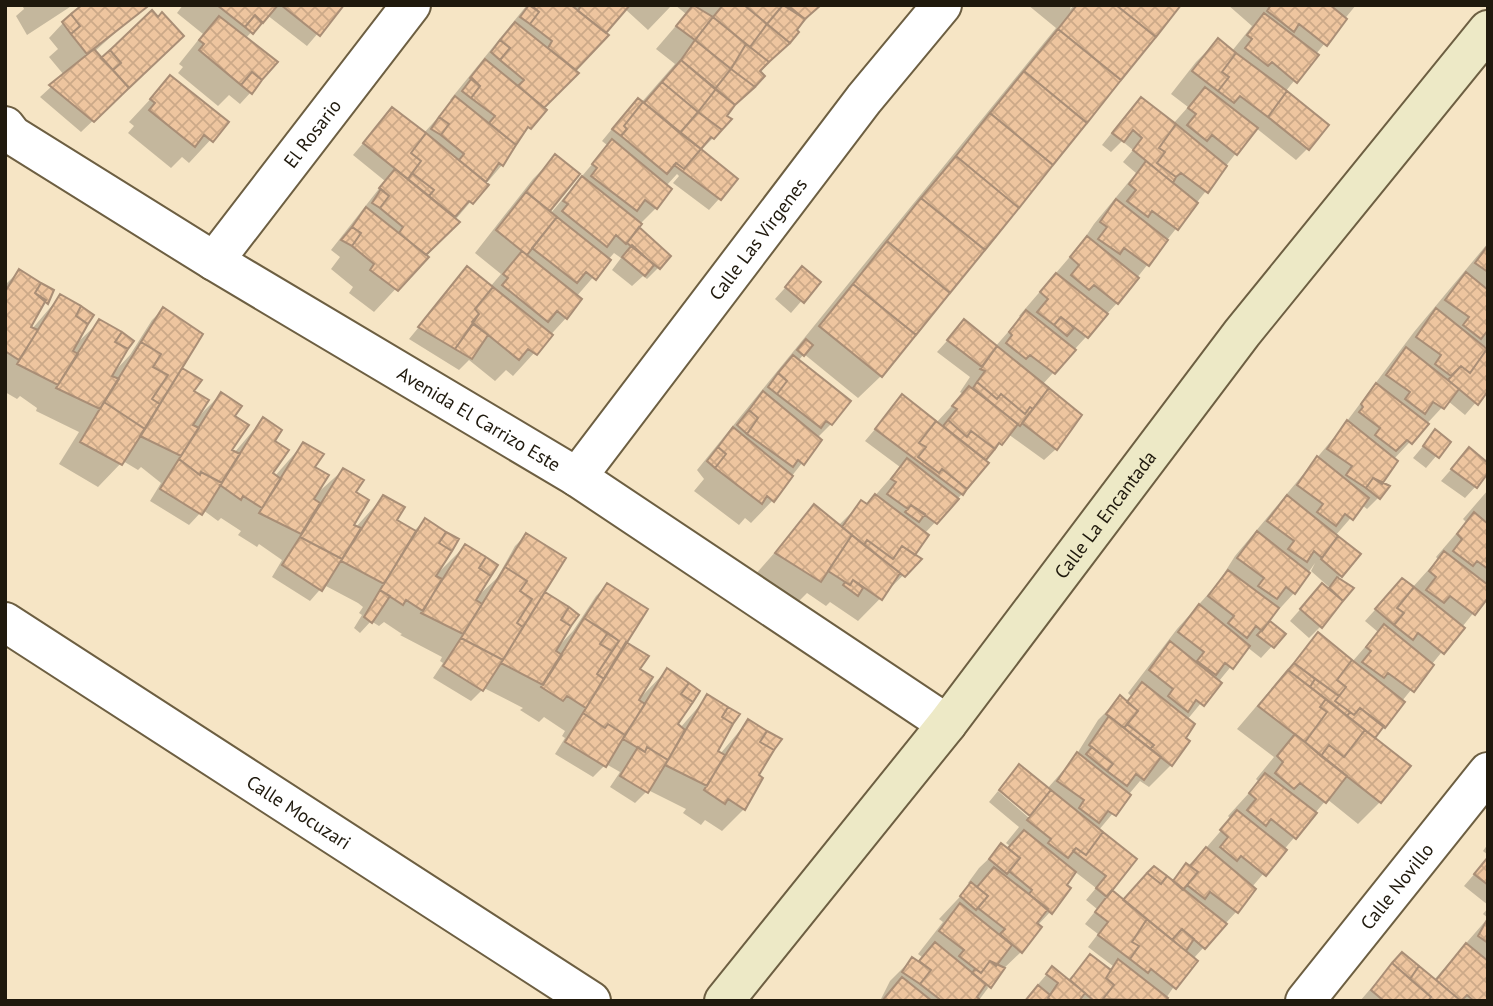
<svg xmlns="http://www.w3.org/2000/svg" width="1493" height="1006" font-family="'PT Sans',sans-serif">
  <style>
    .shadow { fill: #0003 }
    .building { fill: url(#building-cross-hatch); stroke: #a98e76; stroke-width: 2 }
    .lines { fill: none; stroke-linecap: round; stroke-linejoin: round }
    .street-casing { stroke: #6d5f42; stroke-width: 42 }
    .secondary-casing { stroke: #6d5f42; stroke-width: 42 }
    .street { stroke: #fff; stroke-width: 38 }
    .secondary { stroke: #ede9c6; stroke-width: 38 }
    .labels { text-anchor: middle; stroke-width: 7; stroke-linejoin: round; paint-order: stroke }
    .street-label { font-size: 19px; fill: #1f190d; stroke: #f6e5c5 }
  </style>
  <defs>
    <pattern id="building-cross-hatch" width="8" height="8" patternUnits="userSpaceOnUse" patternTransform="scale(1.75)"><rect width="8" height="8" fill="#eec59f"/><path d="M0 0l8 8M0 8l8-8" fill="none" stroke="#cca988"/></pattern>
  </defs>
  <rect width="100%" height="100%" fill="#f6e5c5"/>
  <path class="shadow" d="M22,5H73L27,35L16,16L24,9Z
    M183,5H342L307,46L267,15L245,39L251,92L240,104L229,95L218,106L178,73L183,67L179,64L203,34L177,13Z
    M527,5H672L648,30L624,8L604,34L606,35L542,108L502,165L455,220L458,222L374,312L349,293L353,287L331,269L340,257L331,250L385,181L353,155L392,109L423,134L452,102L450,100Z
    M675,5H819L732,105L713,138L700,151L736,180L709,210L673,183L679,176L677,174L666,186L656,208L636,228L658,268L647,279L643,276L632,286L612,270L621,258L614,253L576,297L566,318L513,376L506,370L495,381L469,360L459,370L409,339L467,269L490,287L501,274L475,253L533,179L555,157L577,174L548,211L551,213L604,150L607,145L602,141L626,112L641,103L675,64L656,49L686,14Z
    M1028,5H1071L1070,10L1074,5H1179L881,376L858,398L804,354L798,361L831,424L817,438L802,463L773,500L751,523L745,518L739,525L694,491L704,479L697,470L1056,28Z
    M1228,5H1356L1285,92L1326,125L1307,149L1296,160L1256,128L1117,303L1042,385L1080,415L1056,449L1044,460L1008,434L984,461L962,494L924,534L913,554L919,559L858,621L830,602L826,606L807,593L797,603L754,576L815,507L838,526L862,502L866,506L900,467L865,441L903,396L936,423L963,394L960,392L970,377L937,352L964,322L995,347L1021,317L1019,316L1080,245L1094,224L1136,173L1123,162L1133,150L1122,141L1111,152L1102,145L1130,110L1141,99L1173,124L1188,107L1171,94L1196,62L1218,40L1232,51L1252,26Z
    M145,6L94,52L101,60L159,58L81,132L40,97L64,75L49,57L58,49L49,38L63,23Z
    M170,78L227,122L189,163L182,157L171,168L128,133L134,126L129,122Z
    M1488,243V344L1484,348L1488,352V396L1484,393L1465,415L1448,401L1393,460L1380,483L1388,487L1378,498L1367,509L1362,505L1335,536L1341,575L1337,579L1352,589L1320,627L1309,638L1290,621L1311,597L1329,587L1311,571L1315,563L1294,593L1261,629L1283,634L1261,658L1247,647L1187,720L1184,738L1188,741L1171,765L1149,787L1140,781L1098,831L1109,891L1122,901L1154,868L1171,881L1200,855L1231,819L1228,816L1259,782L1256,779L1274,757L1237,729L1318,634L1352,662L1378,632L1365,621L1391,592L1412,588L1438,559L1436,557L1466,522L1463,519L1488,490V595L1372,738L1380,802L1358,824L1327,799L1252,887L1254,889L1236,912L1193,959L1164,1001H1024L1052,968L1067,981L1091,957L1109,971L1113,966L1088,947L1098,934L1085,924L1097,909L1086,900L1096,888L1074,871L1050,912L1037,926L1021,952L998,974L984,980L988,988L979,1000L880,1001L890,981L912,959L917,962L922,957L918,954L943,922L939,919L971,885L968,883L979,868L1002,846L1006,849L1010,846L1006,843L1019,827L989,802L998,791L1029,818V813L1000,788L1008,778L1019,767L1047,789L1075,757L1098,720L1120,698L1126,701L1131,696L1128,693L1177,629L1218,583L1235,556L1341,429L1414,332Z
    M802,269L818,282L791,313L775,299Z
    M19,271L48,299L28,327L32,329L60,296L76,344L100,321L114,372L130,355L152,320L163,309L176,374L192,392L197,418L221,394L233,417L230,450L234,453L263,419L272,442L271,474L275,476L303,444L313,467V497L343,470L354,492L352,525L356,527L383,497L395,521L414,531L425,520L437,574L465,546L479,595L497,578L515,546L526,535L539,601L545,594L558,647L573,631L596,596L607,585L624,643L638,670L641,697L667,670L676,724L680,728L707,697L716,751L720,754L748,721L757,776L744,809L722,831L705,820L701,825L683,813L686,809L648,790L635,803L610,787L620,772L606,764L593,777L555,754L565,738L562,736L565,731L544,717L539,722L520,710L523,708L484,688L471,701L433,678L443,663L440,661L442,657L400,635L402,634L384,622L379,626L371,621L360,633L354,628L362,615L359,613L363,607L358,603L324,585L310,601L272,577L282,560L259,544L257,547L238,535L241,531L221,518L218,521L203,510L189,525L150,501L161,483L141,467L138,470L123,461L98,487L59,464L79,432L36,411L37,408L20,396L17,399L5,392V285Z
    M1435,432L1448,442L1426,468L1413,458Z
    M1469,449L1476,486L1465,498L1441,481Z
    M1488,844V855L1483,851Z
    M1488,858V905L1464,886Z
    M1488,908V1001H1360L1391,965L1434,980L1488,918L1483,914Z"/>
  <path class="building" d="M82,5H146L147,7L87,54L71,34L80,26L71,14Z
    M217,5H278L263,23L255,15L245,27Z
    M281,5H344L320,36Z
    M529,5L539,12L530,24L520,17Z
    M531,5H571L609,35L576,70L548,48L552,41L530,24L539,12Z
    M630,5L606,33L578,11L581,5Z
    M693,5L713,17L695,40L676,26Z
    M723,5H744L767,24L750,47L713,17Z
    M744,5H783L767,24Z
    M783,5L805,19L797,30L799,32L790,43L767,24Z
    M787,5H821L805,19Z
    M1077,5H1116L1156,37L1121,80L1058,29Z
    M1116,5H1181L1156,37Z
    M1271,5H1330L1347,19L1327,46L1299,24L1294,32L1267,11Z
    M152,10L158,17L162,12L184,36L129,88L113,70L121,63L110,50Z
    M1264,13L1319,55L1297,83L1272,62L1268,66L1245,48L1252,39L1247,35Z
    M71,14L80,26L71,34L62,22Z
    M255,15L262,23L253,34L245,27Z
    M219,16L278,62L262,80L252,72L241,85L199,50L204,44L199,40Z
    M713,17L746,44L731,69L695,40Z
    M515,22L579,73L544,108L518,86L524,80L500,60L510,48L500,40Z
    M767,24L790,43L769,62L750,47Z
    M1058,29L1121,80L1087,123L1024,71Z
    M1218,38L1236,53L1222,72L1229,77L1218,91L1192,71Z
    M500,40L510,48L500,60L491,52Z
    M695,40L731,69L715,89L681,60Z
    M746,44L769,62L760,71L765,76L755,87L731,69Z
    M94,49L129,88L94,122L49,85Z
    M110,50L121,63L113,70L101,58Z
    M1236,53L1287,91L1268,117L1240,96L1234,103L1218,91L1229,77L1222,72Z
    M485,59L547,110L531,129L528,127L516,145L489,123L495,116L471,98L480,86L470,78Z
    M681,60L716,89L698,112L662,82Z
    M731,69L755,87L735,105L715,89Z
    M1024,71L1087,123L1053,165L990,113Z
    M252,72L262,80L252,94L241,85Z
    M170,75L229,122L213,142L204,135L195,147L149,110L155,103L150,99Z
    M472,78L480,86L471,98L462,91Z
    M662,82L698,112L680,133L644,103Z
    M1205,87L1258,128L1237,155L1212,135L1207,141L1187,125L1196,114L1188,108Z
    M716,89L735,105L727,116L732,119L722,130L698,112Z
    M1287,91L1329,125L1309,150L1268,117Z
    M455,96L516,145L503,166L499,163L486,182L459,160L464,154L441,135L449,124L439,117Z
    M1141,97L1176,124L1159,148L1165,152L1157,163L1176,177L1173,183L1133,150L1142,138L1133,130L1124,142L1112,133Z
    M638,98L643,102L624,126L627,129L621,136L612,129Z
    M643,102L701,149L684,169L676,163L667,174L621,136L627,129L624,126Z
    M392,107L426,133L411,153L421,161L408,179L363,143Z
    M698,112L722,130L714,139L711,137L701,149L680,133Z
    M990,113L1053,165L1019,208L956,156Z
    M439,117L449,124L441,135L431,129Z
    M1176,124L1227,166L1208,193L1181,173L1176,177L1157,163L1165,152L1159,148Z
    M426,133L489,185L473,204L469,201L455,217L429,196L434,190L412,173L421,161L411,153Z
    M612,139L672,189L657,209L645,200L637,211L591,176L597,168L592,164Z
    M701,149L738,179L721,200L674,165L676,163L684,169Z
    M555,154L580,174L550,211L526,192Z
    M956,156L1019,208L985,250L921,198Z
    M1146,161L1198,203L1178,230L1152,211L1148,217L1127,201L1136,190L1129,184Z
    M395,169L460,222L426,255L399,233L403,227L380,208L389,196L379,188Z
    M412,173L434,190L429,196L408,179Z
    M582,176L642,224L626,244L616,235L607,247L562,211L568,204L563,201Z
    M381,189L389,196L380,208L372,203Z
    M526,192L557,217L527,255L496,230Z
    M921,198L985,250L950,293L887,241Z
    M1116,199L1168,240L1149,266L1124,248L1120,254L1098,239L1107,227L1100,222Z
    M366,207L429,257L398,291L370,270L374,264L352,246L361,233L352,227Z
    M557,217L611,260L596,280L586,272L577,283L532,248Z
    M352,227L361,233L352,246L341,240Z
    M639,227L671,256L660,269L627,243Z
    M1087,236L1139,278L1118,304L1094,285L1089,290L1071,275L1079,265L1070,257Z
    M887,241L950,293L916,335L853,284Z
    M632,245L654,265L645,276L622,257Z
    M1488,245V272L1475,263Z
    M522,251L582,299L567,319L557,311L548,322L502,285L508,278L503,274Z
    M467,266L493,287L475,309L479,314L455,349L418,327Z
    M802,266L821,282L804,303L785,287Z
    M19,269L41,283L35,293L46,300L31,327L38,330L19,360L5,351V292Z
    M1466,272L1488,290V330L1481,339L1463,325L1469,317L1445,300Z
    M1056,273L1108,314L1088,338L1061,317L1054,325L1037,312L1048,299L1040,292Z
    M41,283L54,290L48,304L35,293Z
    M853,284L916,335L882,377L819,326Z
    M493,287L553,335L537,355L528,349L519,360L472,322L479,314L475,309Z
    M60,294L81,306L76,316L88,324L73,351L78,354L58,385L17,364Z
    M81,306L94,315L88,324L76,316Z
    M163,307L203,334L160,404L152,399L168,375L153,367L161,354L141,342Z
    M1436,308L1487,349L1470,373L1461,366L1451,376L1435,364L1441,355L1416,337Z
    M1026,310L1076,350L1055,374L1030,355L1026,359L1006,343L1012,335L1009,332Z
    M1061,317L1074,328L1067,336L1054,325Z
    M99,319L122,332L115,342L128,349L112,376L119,379L100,409L56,388Z
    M964,319L997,346L982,367L947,340Z
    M473,324L488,335L472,359L455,349Z
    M122,332L134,341L128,349L115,342Z
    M806,339L813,345L804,356L797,350Z
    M141,342L161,354L153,367L168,375L152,399L160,404L145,429L104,402Z
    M997,346L1049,388L1033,409L1030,407L1025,414L1001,394L997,399L977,382L985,371L980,369Z
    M1406,347L1459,389L1444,409L1433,402L1425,414L1405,399L1410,392L1386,375Z
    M1487,349L1488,391L1478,405L1448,380L1461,366L1470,373Z
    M793,355L851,401L832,425L826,421L821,428L777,394L787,381L778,373Z
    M182,368L202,380L194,391L209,400L193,425L199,428L181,456L140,436Z
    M778,373L787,381L777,394L768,387Z
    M977,382L997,399L1001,394L1025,414L1030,407L1033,409L1020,426L973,388Z
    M1376,383L1429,424L1412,444L1407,440L1396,451L1375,435L1380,428L1359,412L1363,407L1361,404Z
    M969,386L1018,424L1002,445L999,443L995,449L971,431L967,437L948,420L957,409L952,406Z
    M1049,388L1082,415L1057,450L1022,423Z
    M763,391L822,440L804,465L798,460L793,467L747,434L758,418L749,410Z
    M221,392L242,406L235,416L249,425L232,450L240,454L222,483L201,472L200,475L179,459Z
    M902,394L936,421L919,443L926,447L918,457L939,473L942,469L967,489L963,495L875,429Z
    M104,402L145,429L122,465L80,442Z
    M749,410L758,418L747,434L737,425Z
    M263,417L282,430L275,441L289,450L273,473L281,479L262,508L243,496L241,500L220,485Z
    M948,420L967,437L971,431L995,449L986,460L943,426Z
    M1347,420L1398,461L1382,484L1373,478L1366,488L1346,475L1352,466L1327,449Z
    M936,421L989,463L967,489L942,469L939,473L918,457L926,447L919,443Z
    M733,427L793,476L774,502L767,496L762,504L715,468L726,454L718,447Z
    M1435,429L1451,442L1439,458L1423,446Z
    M303,442L324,454L315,467L329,475L314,499L320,503L301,534L259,513Z
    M718,447L726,454L715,468L707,461Z
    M1469,447L1488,463V473L1477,488L1451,469Z
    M1317,456L1369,498L1353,520L1345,514L1336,526L1317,512L1323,504L1297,485Z
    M907,458L959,499L937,524L911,505L908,509L887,494L896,482L891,479Z
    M179,459L200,475L201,472L222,483L202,515L160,489Z
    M343,468L364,480L356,492L369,500L354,525L361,528L342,559L300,537Z
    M1373,478L1390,486L1380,499L1366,488Z
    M875,494L929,535L915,555L902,546L893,559L867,540L864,545L842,527L861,500L867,504Z
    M383,495L405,507L397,520L416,531L384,584L341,561Z
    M1287,495L1338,536L1322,558L1314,551L1307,562L1288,549L1294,541L1267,521Z
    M814,504L852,535L821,582L775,553Z
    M911,505L925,514L919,522L905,512Z
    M1474,512L1488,524V569L1477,561L1473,566L1453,551L1462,539L1457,534Z
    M425,518L446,532L439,543L452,551L436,576L442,579L423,611L406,600L403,605L380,590Z
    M1257,531L1310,573L1295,594L1286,587L1277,599L1258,586L1264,578L1237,558Z
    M446,532L459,539L452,551L439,543Z
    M526,533L566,558L523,627L517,623L532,599L520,591L527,581L505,567Z
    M852,535L900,573L882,600L853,580L850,585L828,571Z
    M1338,536L1361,554L1342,577L1321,559Z
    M300,537L342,559L322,591L282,565Z
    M867,540L893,559L902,546L922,559L905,577L864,545Z
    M465,544L486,557L479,568L491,576L476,600L482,604L463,634L421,613Z
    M1444,551L1488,585V598L1475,615L1450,596L1444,603L1426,590L1436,577L1429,571Z
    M486,557L498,565L491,576L479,568Z
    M505,567L527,581L520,591L532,599L517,623L523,627L503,660L461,638Z
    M1228,570L1279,608L1262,631L1256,626L1247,638L1228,623L1234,616L1208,596Z
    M1337,577L1354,588L1343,601L1329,588Z
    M1402,578L1414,587L1397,608L1404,613L1394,625L1375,609Z
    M853,580L863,588L858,596L843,585L845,582L850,585Z
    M607,583L648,609L604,679L597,674L619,641L584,618Z
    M1322,583L1343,601L1322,628L1300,609Z
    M1414,587L1465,628L1444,654L1418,633L1413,640L1394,625L1404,613L1397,608Z
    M380,590L390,596L372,623L364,617Z
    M545,592L569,607L561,620L571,626L556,651L562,655L543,685L501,663Z
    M1199,604L1250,646L1233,669L1225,663L1216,675L1197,661L1204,652L1178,632Z
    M569,607L579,615L571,626L561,620Z
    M584,618L608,633L600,644L612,651L597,674L604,679L586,708L567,696L563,701L541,687Z
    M1270,621L1286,634L1274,648L1257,635Z
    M1384,624L1434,665L1414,692L1388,673L1384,678L1362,662L1371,651L1366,647Z
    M1318,632L1352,660L1337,680L1346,687L1339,696L1294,663Z
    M608,633L619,641L612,651L600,644Z
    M461,638L503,660L483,691L443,666Z
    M1170,641L1222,683L1204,706L1196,700L1188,712L1168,696L1173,689L1149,670Z
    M626,642L649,656L640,669L653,677L639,700L645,704L625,735L608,724L605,728L583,713Z
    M1352,660L1405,702L1385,728L1360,708L1354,715L1335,701L1346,687L1337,680Z
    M1294,663L1315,679L1310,687L1288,670Z
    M667,668L689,683L681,694L693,702L678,724L685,730L668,760L647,747L645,752L623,739Z
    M1288,670L1326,699L1320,707L1327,712L1305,742L1258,706Z
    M1315,679L1339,696L1335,701L1350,712L1347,716L1310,687Z
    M1142,682L1195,724L1186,738L1190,741L1172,766L1150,749L1154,745L1127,724L1138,711L1127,702Z
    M689,683L700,691L693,702L681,694Z
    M707,694L728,707L722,717L733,724L718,751L725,755L707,786L665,765Z
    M1120,695L1138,711L1124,728L1106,714Z
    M1326,699L1365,730L1344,757L1329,745L1321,756L1305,742L1327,712L1320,707Z
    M728,707L740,714L733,724L722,717Z
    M1360,708L1384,726L1375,738L1347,716L1350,712L1354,715Z
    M583,713L605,728L608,724L625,735L606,767L565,742Z
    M1109,716L1161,757L1144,780L1136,774L1127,786L1107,771L1113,764L1089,745Z
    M748,719L767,731L760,742L774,750L759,775L763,778L745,810L728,799L725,804L704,790Z
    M1127,724L1154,745L1150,749L1124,728Z
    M1365,730L1411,766L1381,803L1321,756L1329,745L1344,757Z
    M767,731L782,739L774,750L760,742Z
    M1295,734L1347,776L1326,803L1300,783L1294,789L1275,773L1283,762L1277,756Z
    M638,747L645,752L647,747L668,760L648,793L620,776Z
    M1092,747L1113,764L1107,771L1086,754Z
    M1077,752L1131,795L1116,816L1108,811L1099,823L1079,808L1084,800L1057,781Z
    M1019,764L1051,790L1030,816L999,790Z
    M1265,773L1317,813L1296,839L1271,819L1266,826L1247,810L1256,799L1249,793Z
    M1051,790L1103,832L1086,855L1076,848L1068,858L1048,843L1051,839L1027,820Z
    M1237,810L1287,850L1266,876L1241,856L1237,861L1220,847L1228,837L1220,830Z
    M1024,830L1076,872L1067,885L1071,888L1052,914L1029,894L1032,890L1009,871L1020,858L1008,848Z
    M1103,832L1137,859L1107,897L1096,888L1106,876L1073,851L1076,848L1086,855Z
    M1001,843L1020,858L1007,874L989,859Z
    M1206,847L1256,889L1238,913L1210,892L1205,899L1187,885L1198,872L1190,866Z
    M1488,857V885L1474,874Z
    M1186,863L1198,872L1183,890L1173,881Z
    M1154,866L1167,876L1161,884L1147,873Z
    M994,867L1048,909L1037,923L1042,927L1022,953L1000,934L1005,929L978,908L988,896L977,887Z
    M1147,873L1161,884L1167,876L1227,924L1205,949L1182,929L1172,940L1123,900Z
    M971,882L988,896L976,910L960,896Z
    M1112,890L1147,919L1132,942L1139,946L1130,959L1098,935L1108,922L1095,912Z
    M960,903L1012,945L996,966L990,961L981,973L959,956L964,950L939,931Z
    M1488,918V943L1478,936Z
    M1147,919L1198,961L1176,989L1151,969L1148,973L1130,959L1139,946L1132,942Z
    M1182,929L1194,939L1186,951L1172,940Z
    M935,942L986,984L977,997L981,1001H942L920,984L931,970L919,961Z
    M1466,943L1488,961V1001H1474L1467,995L1461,1001L1436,980Z
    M1402,952L1419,966L1410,979L1392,963Z
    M1090,954L1111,970L1106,978L1114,985L1103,999L1106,1001H1094L1070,980Z
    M912,957L931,970L920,984L902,972Z
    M1118,959L1168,998L1166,1001L1103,999L1114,985L1106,978Z
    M990,961L1005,968L991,988L972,973L975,969L981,973Z
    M1392,963L1431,997L1428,1001H1384L1371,990Z
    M1052,966L1085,993L1079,1001H1052L1048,998L1058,983L1046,974Z
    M1419,966L1436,980L1461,1001H1428L1431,997L1410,979Z
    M902,977L932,1001H882Z
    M1038,985L1050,995L1048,998L1052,1001H1025Z"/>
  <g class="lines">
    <g class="street-casing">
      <g id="street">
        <path id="s1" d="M5,126L12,135L214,261L577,477L947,724"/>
        <path id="s2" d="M214,261L411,5"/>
        <path id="s3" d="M577,477L864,99L942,5"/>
        <path id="s4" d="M5,622L591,1001"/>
        <path id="s5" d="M1305,1001L1488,772"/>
      </g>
    </g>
    <g class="secondary-casing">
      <g id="secondary">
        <path id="s6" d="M724,1001L947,724L1242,333L1488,30"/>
      </g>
    </g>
    <use href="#street" class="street"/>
    <use href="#secondary" class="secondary"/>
  </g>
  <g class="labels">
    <g class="street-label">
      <text dy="7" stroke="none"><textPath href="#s2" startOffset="161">El Rosario</textPath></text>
      <text dy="7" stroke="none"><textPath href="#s3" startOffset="299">Calle Las Virgenes</textPath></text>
      <text dy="7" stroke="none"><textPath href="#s1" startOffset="558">Avenida El Carrizo Este</textPath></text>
      <text dy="7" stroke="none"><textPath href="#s6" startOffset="618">Calle La Encantada</textPath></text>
      <text dy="7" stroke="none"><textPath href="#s4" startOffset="350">Calle Mocuzari</textPath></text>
      <text dy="7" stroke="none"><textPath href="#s5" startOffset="147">Calle Novillo</textPath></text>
    </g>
  </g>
  <rect width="1493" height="1006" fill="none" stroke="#1f190d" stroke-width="14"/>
</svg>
